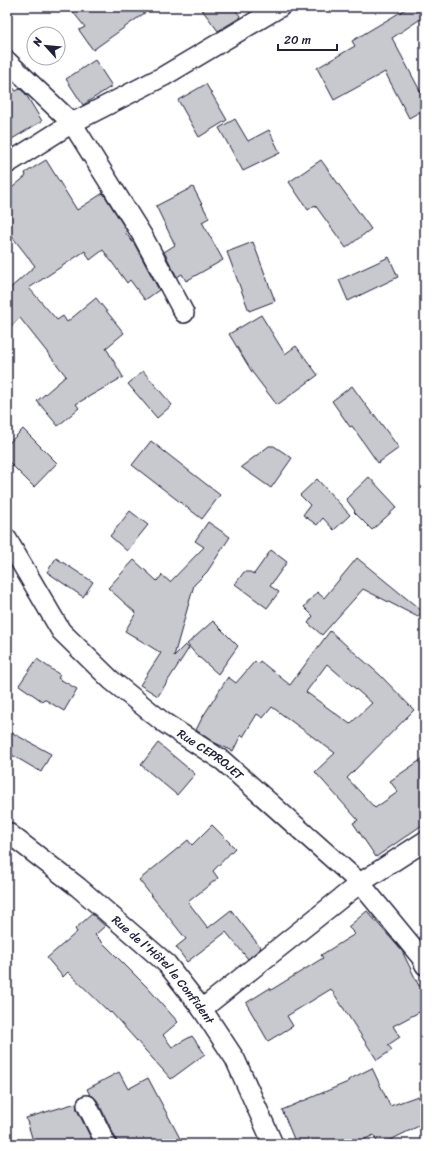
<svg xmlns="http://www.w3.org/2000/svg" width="432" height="1151" font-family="Sriracha,sans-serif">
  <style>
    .building { fill: #c8c8cf; stroke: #22223b; fill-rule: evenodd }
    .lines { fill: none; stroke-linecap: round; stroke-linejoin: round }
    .minor-casing { stroke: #22223b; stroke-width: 22 }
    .minor { stroke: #fff; stroke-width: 19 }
    .labels { text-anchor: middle; stroke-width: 3.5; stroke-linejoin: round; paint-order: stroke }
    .street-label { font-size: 12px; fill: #22223b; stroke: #fff }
  </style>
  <rect width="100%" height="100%" fill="#fff"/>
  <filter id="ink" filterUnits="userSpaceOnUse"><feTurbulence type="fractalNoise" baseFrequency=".025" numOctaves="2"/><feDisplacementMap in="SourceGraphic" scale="8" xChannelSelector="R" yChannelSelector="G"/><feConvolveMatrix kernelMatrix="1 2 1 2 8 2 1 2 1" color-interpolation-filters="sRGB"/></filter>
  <g filter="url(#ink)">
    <path class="building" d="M69,7H153L93,50L79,30L85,27Z
      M200,7H233L241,17L218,31Z
      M409,7H425V16L392,38L425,100V109L409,118L385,72L334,100L317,68L355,46L352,41Z
      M95,60L112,86L83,105L66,79Z
      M7,80L16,91L20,89L25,93L42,121L7,142Z
      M206,84L227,120L199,137L178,100Z
      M235,119L248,141L269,130L280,153L243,171L219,128Z
      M46,160L77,210L103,193L127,231L125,232L135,245L159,290L145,300L130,280L127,283L103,250L90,260L85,251L29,288L57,320L63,316L67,322L96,298L124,333L106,348L123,377L76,404L79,408L58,426L37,401L66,376L20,318L7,330V291L35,266L7,230V192L26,176L25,173Z
      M321,160L371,229L346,248L315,205L308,210L289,182Z
      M193,187L209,218L202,222L223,260L186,281L182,274L177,277L164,252L175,245L156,206Z
      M253,242L275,301L249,311L227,252Z
      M389,257L398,277L348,301L339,280Z
      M261,315L285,354L296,346L318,375L277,405L252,372L229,334Z
      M143,371L172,405L157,418L128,384Z
      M352,386L373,415L374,414L399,448L378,463L352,426L350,427L332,401Z
      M23,429L57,463L34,487L7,460V445Z
      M151,441L220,495L202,519L132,465Z
      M269,446H274L292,458L271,488L241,467Z
      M369,477L397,507L372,530L354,512L355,511L346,499Z
      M317,479L350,515L334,530L323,518L317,525L303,515L310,505L300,495Z
      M130,511L148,525L127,551L110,536Z
      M208,522L230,537L207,572L194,585L174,656L185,645L189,648L158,696L140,685L161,653L125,631L136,613L108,588L134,560L157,581L162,575L170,582L204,547L195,541Z
      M271,550L287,562L270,586L279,592L267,608L235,584L244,572H250L254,574Z
      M56,558L93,582L83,597L47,572Z
      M357,558L422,611L418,617L363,589L322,635L308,623L313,616L304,607L317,592L324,598Z
      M213,621L238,646L218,674L200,658H199L187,644Z
      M330,631L380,675L414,710L347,778L375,808L398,792L390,781L425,757V823L376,857L353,823L358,820L315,772L335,753L272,707L263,718L257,714L243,737L241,735L233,751L213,742L196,730L202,718L228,677L236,683L255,661L258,664L260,661L290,685ZM327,664L372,703L350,724L306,692Z
      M37,659L60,675L58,678L77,689L64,711L44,699L42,701L19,685Z
      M7,730L51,754L41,772L7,752Z
      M158,743L195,774L177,795L141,765Z
      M212,825L235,848L213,871L218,878L188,902L208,928L231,910L261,948L248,959L226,932L187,962L176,947L186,939L139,880L188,840L192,845Z
      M367,911L402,951L419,986L425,983V1009L393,1026L400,1037L388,1045L392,1050L377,1060L331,989L287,1016L293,1026L268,1041L246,1003L270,988L271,990L323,958L321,955L355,934L348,927Z
      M92,914L105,926L95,935L147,987L178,1022L163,1035L172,1047L192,1036L205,1054L171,1079L111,1012L110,1013L68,972L63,977L47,958L77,932L75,929Z
      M372,1068L390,1106L418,1096L425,1116V1123L382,1144H378L374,1135L354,1144H296L282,1110L348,1082V1080Z
      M119,1072L128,1089L148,1078L183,1144H117L116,1139L97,1100L93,1096L90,1095L87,1089Z
      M76,1103L77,1110L94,1144H34L26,1118Z"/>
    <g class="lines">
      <g class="minor-casing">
        <g id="minor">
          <path d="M7,61L72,123L142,235L184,313"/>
          <path d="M7,164L72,123L164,76L280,7"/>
          <path id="s1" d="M7,539L61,631L111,680L163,722L223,761L360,883L421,957L425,965"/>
          <path id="s2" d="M7,832L78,887L167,964L202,1009L235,1059L273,1144"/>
          <path d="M202,1009L360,883L425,841"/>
          <path d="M87,1105L106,1144"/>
        </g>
      </g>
      <use href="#minor" class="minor"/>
    </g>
  </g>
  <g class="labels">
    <g class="street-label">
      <text dy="4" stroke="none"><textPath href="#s1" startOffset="301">Rue CEPROJET</textPath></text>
      <text dy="4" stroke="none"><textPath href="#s2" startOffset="209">Rue de l'Hôtel le Confident</textPath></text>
    </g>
  </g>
  <rect width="432" height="1151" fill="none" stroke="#fff" stroke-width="24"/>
  <rect x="12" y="12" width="408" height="1127" fill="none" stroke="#22223b" stroke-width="1.5" filter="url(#ink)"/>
  <g transform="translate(46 46) rotate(297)"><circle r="19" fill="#ffffff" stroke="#a7a7b1"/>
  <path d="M0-3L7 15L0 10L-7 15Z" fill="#22223b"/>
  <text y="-6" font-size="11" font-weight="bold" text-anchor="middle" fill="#22223b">N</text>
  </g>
  <path d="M278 44v6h59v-6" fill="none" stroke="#22223b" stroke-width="2"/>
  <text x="284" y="44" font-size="12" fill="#22223b" stroke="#ffffff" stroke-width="3" paint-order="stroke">20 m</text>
</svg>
